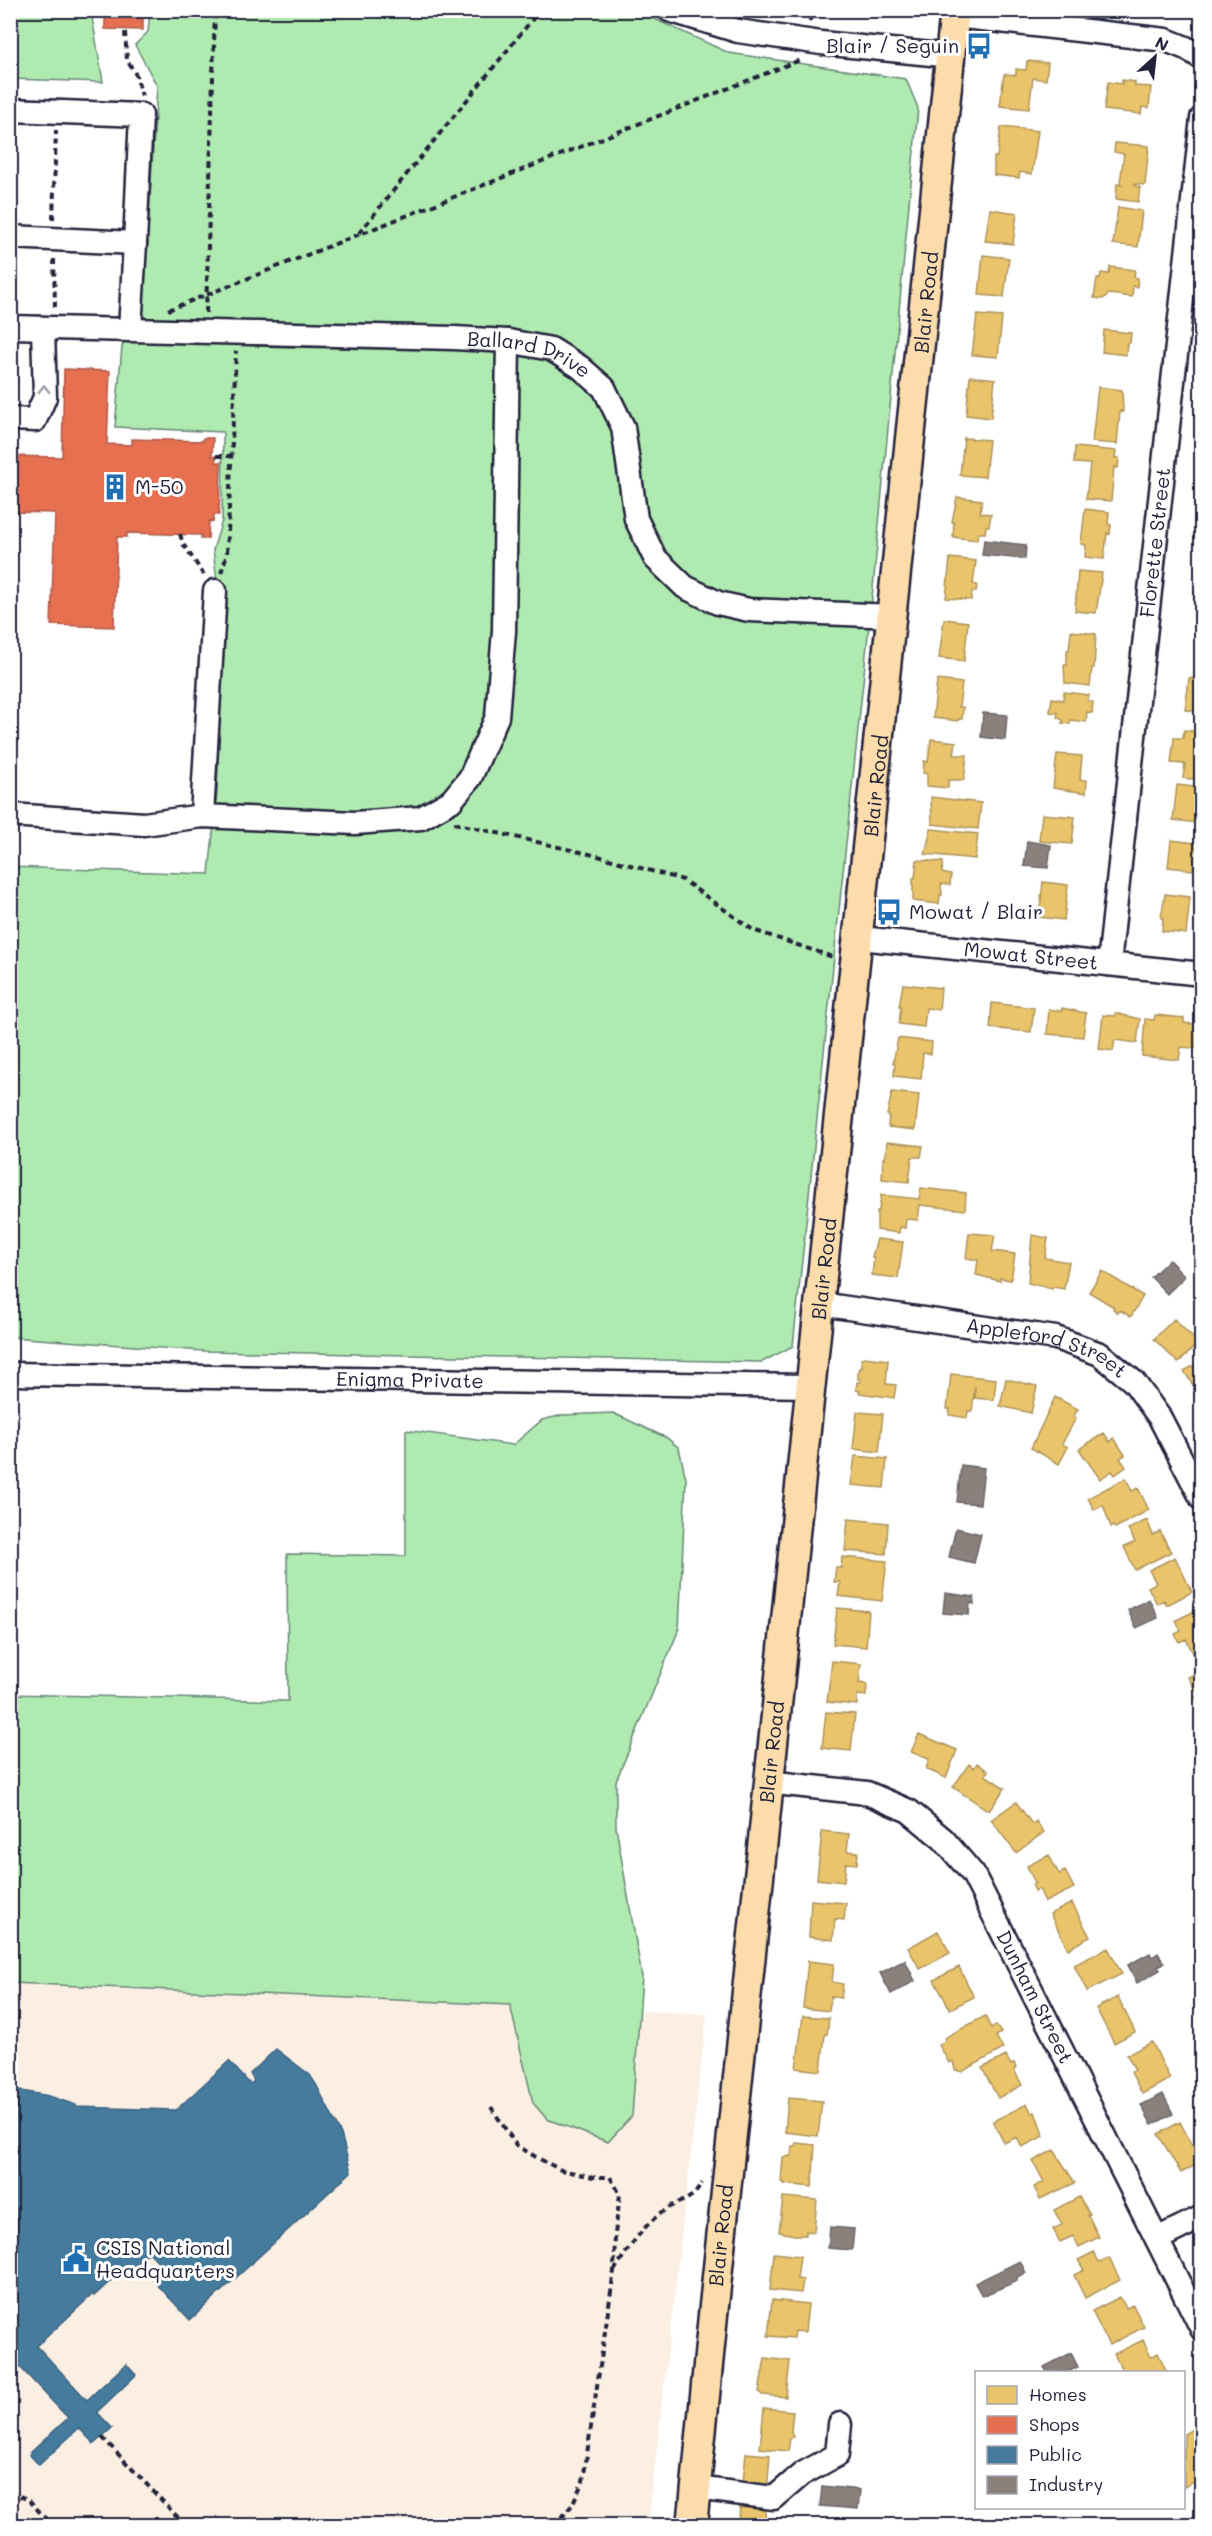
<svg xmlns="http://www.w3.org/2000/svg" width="1212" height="2536" font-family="Mali,sans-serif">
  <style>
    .built { fill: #fbefe3 }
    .green { fill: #afeab0; stroke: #688676; stroke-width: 1.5 }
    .homes { fill: #e9c46a; stroke: #ad935c; stroke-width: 1.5 }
    .shops { fill: #e76f51; stroke: #ac584a; stroke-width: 1.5 }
    .public { fill: #457b9d; stroke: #3a6080; stroke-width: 1.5 }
    .industry { fill: #8a817c; stroke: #6b6468; stroke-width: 1.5 }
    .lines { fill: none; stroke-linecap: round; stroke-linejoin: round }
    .minor-casing { stroke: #22223b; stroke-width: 27 }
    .major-casing { stroke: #22223b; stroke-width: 33 }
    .path { stroke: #22223b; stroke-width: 4; stroke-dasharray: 6 4.5; stroke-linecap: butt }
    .minor { stroke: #fff; stroke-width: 22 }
    .major { stroke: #fddcac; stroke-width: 28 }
    .oneway { stroke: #9c9ca7 }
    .labels { text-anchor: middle; stroke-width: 6; stroke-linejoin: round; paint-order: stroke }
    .poi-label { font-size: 20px; fill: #22223b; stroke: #fff; text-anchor: start }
    .street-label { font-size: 20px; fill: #22223b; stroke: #fff }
  </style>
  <rect width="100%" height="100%" fill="#fff"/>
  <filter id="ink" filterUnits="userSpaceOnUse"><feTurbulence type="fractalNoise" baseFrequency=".0167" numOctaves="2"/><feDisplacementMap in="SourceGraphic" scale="12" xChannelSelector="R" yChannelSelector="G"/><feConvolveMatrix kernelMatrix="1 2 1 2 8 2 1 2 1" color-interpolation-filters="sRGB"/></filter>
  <g filter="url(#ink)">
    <path class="built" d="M11,1983L707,2014L648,2525L11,2526Z"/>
    <path class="green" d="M11,10L91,11L103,82L11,79Z
      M150,11H637L729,53L906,79L918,108L873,588L793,1346L762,1362L203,1351L11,1337V867L209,874L217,793L223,627L213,550L222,521L223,432L115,427L122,346L143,308L157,86L135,45L148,32Z
      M613,1413L667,1438L679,1448L686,1479L679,1629L616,1781V1827L642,1977L632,2116L608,2142L547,2119L533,2103L510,2005L11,1983V1694L288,1701L287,1554L406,1556V1430L513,1445L542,1420L563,1415Z"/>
    <path class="homes" d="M1027,61L1048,63L1046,80L1033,78L1029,109L1000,106L1004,74L1016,75V69L1026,70Z
      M1122,80L1135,82V86L1151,87L1149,108L1142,107L1141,114L1104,110L1108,82L1122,84Z
      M1001,127L1038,131L1032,174L1020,172L1019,178L994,175V157H997Z
      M1115,143L1149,146L1145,185L1135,184V186L1140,187L1138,202L1116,199L1117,184L1122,185L1120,182L1124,154L1114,152Z
      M1118,207L1142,211L1138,247L1113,244Z
      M990,209L1017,213L1013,244L985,241Z
      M983,255L1009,258L1004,297L979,295Z
      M1110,267L1135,270L1134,277L1138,278L1137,287L1133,286L1132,297L1109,294L1103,299L1094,298L1097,278H1100L1101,273L1109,274Z
      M977,315L1002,317L998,357L972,355Z
      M1104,330L1131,333L1130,343H1127L1126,355L1102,352Z
      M970,376L995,379L991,418L966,415Z
      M1098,387L1122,390L1123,412L1120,411L1117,444L1092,442Z
      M964,438L989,440L985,477L960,475Z
      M1075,447L1116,451L1115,458H1119L1118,468L1114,467L1111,501L1086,499L1090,464L1074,463Z
      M957,497L982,500L980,513L991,514L989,526H986L985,533H978L977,540L953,537L954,522H952Z
      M1085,509L1109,512L1108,524L1111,525L1110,534L1107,533L1104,559L1085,557L1086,545L1081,544Z
      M950,558L976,561L973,584L977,585L976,592L972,591L971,600L946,598Z
      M1078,571L1102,573L1096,613L1075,611Z
      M1202,586V614H1199L1200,600H1194L1195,591L1201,592Z
      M944,619L968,622L964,661L939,658Z
      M1200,624H1202V663L1196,662Z
      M1071,631L1096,634L1094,668H1092L1090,686L1065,683L1064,665H1067V650H1069Z
      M1189,678L1202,679V729L1195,728L1196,711L1185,710Z
      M937,680L962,683L959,707H963L962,719H958V721L933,718Z
      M1064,692L1089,695L1088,701L1093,702L1092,713L1087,712L1086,722L1071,720L1070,724L1062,723L1063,720L1057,717L1058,713L1050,712L1052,698L1063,700Z
      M1184,730L1202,732V780L1183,778L1185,764L1171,763L1174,738H1183Z
      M931,739L956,742L954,755H967L964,780H948V788L927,786V774L923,773L924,761L928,762Z
      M1057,754L1082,756L1080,780H1087L1086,793L1053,788Z
      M1177,785L1202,788L1198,823L1173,820Z
      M931,797L981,803L978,829L932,824Z
      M1042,814L1075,817L1072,844L1039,841Z
      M931,829L978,834L975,859L925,854Z
      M1171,840L1196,843L1193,870L1168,867Z
      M917,860L943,862L942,873L951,875L950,885L941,884L942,895H940L939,904L913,901V878H915Z
      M1043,882L1068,885L1064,920L1039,917Z
      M1165,894L1190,897L1186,934L1162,931L1163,918H1161Z
      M903,984L941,988L939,1010L926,1008L924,1027L899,1024L901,1006H899Z
      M992,1003L1034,1008L1031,1032L990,1028Z
      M1062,1008L1086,1013L1083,1037L1047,1034L1049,1009L1062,1011Z
      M1115,1013L1140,1019L1137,1043L1115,1040L1113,1051L1099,1049L1103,1015L1115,1016Z
      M1155,1015L1184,1018V1023L1202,1025V1049L1181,1047L1179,1060L1142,1056L1145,1019L1154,1020Z
      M898,1038L932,1042L931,1054L923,1053L921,1079L894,1076L895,1063H893Z
      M892,1092L919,1095L915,1130L888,1127L889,1115H887Z
      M887,1142L923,1146L921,1157H912L909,1182L882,1179L883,1158L885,1159Z
      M921,1188L966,1193L965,1210L920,1205L918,1220L906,1219L905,1228L900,1227L899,1233L877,1230V1211H879L881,1195L919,1199Z
      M969,1233L995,1235L992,1251L1015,1254L1011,1280L1000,1278V1281L976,1275L978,1260L966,1258Z
      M1032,1235L1048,1238L1045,1258L1069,1262L1064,1289L1053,1287L1052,1289L1028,1283Z
      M877,1239L903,1242L898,1278L872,1275L874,1258L872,1257Z
      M1102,1271L1143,1296L1131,1317L1120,1310L1118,1313L1113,1309L1114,1307L1089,1292Z
      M1174,1319L1198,1343L1178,1363L1154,1339Z
      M864,1357L888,1360L886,1384L896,1385L894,1398L859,1393L860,1391L856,1390L857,1382H861V1380L858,1379V1374L860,1368H862L861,1359Z
      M1202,1361V1399L1184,1371Z
      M951,1374L996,1379L994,1400L975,1398V1386L972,1411H968L967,1418L949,1415L950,1409H947Z
      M1006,1379L1037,1386L1031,1413L1000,1406Z
      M1055,1397L1078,1409L1073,1417L1076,1418L1062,1444L1068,1447L1059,1464L1031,1448Z
      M857,1412L883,1414L879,1452L853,1449Z
      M1104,1433L1110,1442L1114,1438L1125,1455L1120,1458L1126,1467L1115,1475L1112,1471L1100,1479L1079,1449Z
      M855,1456L887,1459L884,1488L851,1485Z
      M1126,1478L1132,1491L1138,1488L1149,1510L1115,1528L1113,1526L1111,1527L1103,1505L1094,1510L1088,1498Z
      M848,1519L888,1523L886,1554L845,1551Z
      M1147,1520L1153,1535L1160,1531L1171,1552L1135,1570L1124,1547L1135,1542L1128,1529Z
      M842,1557L887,1561L882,1601L838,1596L840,1582H834L836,1567L841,1568Z
      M1175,1557L1192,1592L1167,1605L1164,1600L1157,1604L1148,1587L1156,1583L1149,1570Z
      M837,1608L869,1611L866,1647L833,1644Z
      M1201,1608L1202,1651L1194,1655L1186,1639L1179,1642L1175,1634L1181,1631L1176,1620Z
      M832,1661L861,1664L859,1683L867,1684L866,1696L857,1695V1705L827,1702Z
      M1202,1667V1709L1195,1697L1198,1695L1188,1677L1197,1673L1196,1670Z
      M826,1712L855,1714L851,1751L822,1748Z
      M919,1734L957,1750L946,1778L926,1769L929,1759L911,1752Z
      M977,1763L988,1771L985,1775L1005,1788L989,1811L953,1787L969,1764L974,1768Z
      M1016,1802L1032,1824L1036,1821L1044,1832L1016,1853L991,1820Z
      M822,1831L849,1834L847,1851L858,1852L857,1864L846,1863L844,1882L817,1879Z
      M1049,1855L1059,1874L1065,1871L1074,1888L1045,1902L1039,1889L1035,1891L1032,1884L1035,1883L1027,1866Z
      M811,1900L846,1903L844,1920L835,1919L833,1940L809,1937Z
      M1072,1903L1090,1937L1068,1949L1050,1914Z
      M938,1931L950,1953L920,1969L908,1948Z
      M1108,1948L1122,1974L1087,1991L1074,1965Z
      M808,1961L834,1964L832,1982L843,1984L841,1998L831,1996L829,2011L803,2008Z
      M959,1967L974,1997L950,2009L934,1980Z
      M1118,1997L1135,2032L1114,2043L1096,2008Z
      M803,2016L829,2018L827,2034H825L821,2071L796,2068Z
      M985,2016L991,2028L996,2025L1001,2033L996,2036L1003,2049L962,2072L955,2070L953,2061L949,2063L939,2045L945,2041L944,2038Z
      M1152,2042L1170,2079L1142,2094L1131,2072L1135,2070L1127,2055Z
      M1006,2056L1011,2065L1014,2063L1016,2068L1014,2070L1022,2085L998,2098L982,2068Z
      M788,2098L822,2101L818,2136L785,2132Z
      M1027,2104L1032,2113L1035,2112L1044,2136L1022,2147L1017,2137L1004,2143L993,2121Z
      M1180,2122L1201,2162L1181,2173L1158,2134Z
      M796,2143L815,2145L812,2187L784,2184V2182H781L783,2157L791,2156L792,2146H795Z
      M1054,2150L1075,2183L1040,2199L1034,2187L1044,2182L1033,2161Z
      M783,2197L817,2200L814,2232L806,2231V2235H795L779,2232Z
      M1079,2197L1090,2214L1088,2215L1099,2237L1079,2247L1073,2236L1060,2242L1053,2229L1062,2225L1054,2210Z
      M1094,2252L1099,2262L1109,2258L1120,2280L1085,2298L1074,2275L1084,2270L1078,2260Z
      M774,2253L800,2256L797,2279L803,2280L801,2293L770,2290Z
      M1120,2297L1126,2308L1133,2305L1144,2327L1109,2345L1092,2311Z
      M772,2300L808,2304L805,2332L795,2331L794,2338L768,2336Z
      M1143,2340L1151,2357L1158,2353L1167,2372H1123L1114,2354Z
      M765,2358L790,2361L786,2397L762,2395L759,2392Z
      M764,2408L793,2411L791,2431L793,2437L790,2439L788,2451L760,2448Z
      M1196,2427L1202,2437V2478L1184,2487V2434Z
      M746,2453L770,2455L767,2492L742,2490Z
      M1202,2485V2503L1194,2488Z
      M740,2507L766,2510L764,2526H738Z"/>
    <path class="shops" d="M105,10H143V30L105,29Z
      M64,369L110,371L107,444L132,445V439L203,441V438H213L212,456H216V462H221L219,515H214L213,522L209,521L208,539H201V535L127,533V537H117L114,627L51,625L55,513L10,512V456L62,457Z"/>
    <path class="public" d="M276,2049L310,2075L317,2086L341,2134L351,2172L190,2320L153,2280L165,2269L149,2252L131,2268L128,2265L94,2296L93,2294L37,2346L87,2400L126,2364L136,2375L97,2412L112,2428L94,2444L79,2428L39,2465L29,2454L68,2418L17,2364L10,2370V2089L49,2096L76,2105V2107L176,2110L229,2061L250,2084L254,2081L250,2074Z"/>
    <path class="industry" d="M984,540L1026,545L1025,559L982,555Z
      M983,713L1007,715L1005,740L981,737Z
      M1027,841L1051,845L1048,868L1024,866Z
      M1169,1260L1185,1276L1167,1294L1151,1277Z
      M961,1465L984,1468L980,1504L957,1502Z
      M956,1528L981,1534L974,1563L949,1557Z
      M945,1593L974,1597V1604L970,1603L969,1615L943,1613Z
      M1149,1599L1158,1618L1136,1628L1128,1610Z
      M1150,1953L1152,1957L1158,1953L1164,1963L1158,1966L1160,1970L1137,1983L1128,1965Z
      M905,1960L915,1981L891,1994L880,1973Z
      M1163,2094L1173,2114L1152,2125L1141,2105Z
      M830,2227L854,2229L852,2250L828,2248Z
      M1020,2261L1026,2273L1017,2277V2281L982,2296L975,2283Z
      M1071,2353L1078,2367L1068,2372H1047L1044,2367Z
      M822,2486L860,2490L858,2509L820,2506Z"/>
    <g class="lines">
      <g class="minor-casing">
        <g id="minor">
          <path d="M669,10L738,31L821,43L951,56"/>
          <path d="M955,16L1166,40L1186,48L1202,58"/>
          <path d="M10,110L141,115L135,243L10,237"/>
          <path id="s1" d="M10,327L454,338L508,341L551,349L580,367L604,388L623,427L636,519L655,558L685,587L718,603L749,610L893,616"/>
          <path d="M130,330L135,243"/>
          <path d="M10,419L35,420L45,397L43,329"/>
          <path d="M10,815L144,824L202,816L355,823L421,818L451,801L470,778L497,717L504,631L508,341"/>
          <path d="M202,816L215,591"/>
          <path id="s2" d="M860,938L1202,974"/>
          <path id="s3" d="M1109,964L1202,118"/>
          <path id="s4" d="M820,1304L1056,1338L1100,1354L1134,1382L1160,1418L1202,1499"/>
          <path id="s5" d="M10,1374L811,1386"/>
          <path id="s6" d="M767,1782L867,1793L909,1811L943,1839L973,1874L1202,2329"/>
          <path d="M1157,2239L1202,2217"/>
          <path d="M696,2488L774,2498L802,2474L837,2455L840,2424"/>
        </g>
      </g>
      <g class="major-casing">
        <g id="major">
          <path id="s7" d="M692,2526C774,1687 875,850 955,10"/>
        </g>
      </g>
      <path class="path" d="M803,10L811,21
        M125,32L127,60L136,75L142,96
        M53,219L56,130
        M359,233L540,10
        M54,259L55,309
        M168,310L800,60
        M206,313L215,10
        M216,456H232
        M180,534L183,544L204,575
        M221,573L227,554L236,351
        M454,823L602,857L683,880L753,930L836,958
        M491,2107L516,2145L536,2157L561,2170L593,2177H610L620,2194L615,2234L614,2271L583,2481L572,2505L555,2526
        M614,2271C628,2249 643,2225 665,2210C682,2198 691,2203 702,2183
        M102,2437L186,2526
        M10,2492L29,2500L52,2526"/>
      <use href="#minor" class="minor"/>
      <use href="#major" class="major"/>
    </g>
    <defs><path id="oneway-chevron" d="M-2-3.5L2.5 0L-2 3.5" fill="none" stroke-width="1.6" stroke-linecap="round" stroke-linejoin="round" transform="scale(1.5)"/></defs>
    <use class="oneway" href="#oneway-chevron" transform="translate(44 389) rotate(-90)"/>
  </g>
  <defs>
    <g id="bus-bare" transform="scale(2.07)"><path d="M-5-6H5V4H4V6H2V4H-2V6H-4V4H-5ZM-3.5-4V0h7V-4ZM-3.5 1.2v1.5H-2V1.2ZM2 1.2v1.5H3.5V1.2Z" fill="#1f6fb2" stroke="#fff" stroke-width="2.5" paint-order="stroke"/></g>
    <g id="building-bare" transform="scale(2.07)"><path d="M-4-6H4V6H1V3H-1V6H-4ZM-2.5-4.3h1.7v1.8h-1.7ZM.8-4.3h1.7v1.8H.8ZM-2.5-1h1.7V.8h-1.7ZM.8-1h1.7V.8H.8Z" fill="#1f6fb2" stroke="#fff" stroke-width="2.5" paint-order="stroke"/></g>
    <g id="civic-bare" transform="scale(2.07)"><path d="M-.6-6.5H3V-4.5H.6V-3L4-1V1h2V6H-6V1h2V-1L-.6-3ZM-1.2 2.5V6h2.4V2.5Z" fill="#1f6fb2" stroke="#fff" stroke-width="2.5" paint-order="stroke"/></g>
  </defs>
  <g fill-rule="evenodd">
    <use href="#bus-bare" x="979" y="46"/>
    <use href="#building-bare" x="115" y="487"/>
    <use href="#bus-bare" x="889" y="912"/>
    <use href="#civic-bare" x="76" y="2259"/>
  </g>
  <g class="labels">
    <g class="poi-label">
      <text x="959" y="53" text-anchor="end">Blair / Seguin</text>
      <text x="135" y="494">M-50</text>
      <text x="909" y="919">Mowat / Blair</text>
      <text x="96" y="2255">CSIS National<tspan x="96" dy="23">Headquarters</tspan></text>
    </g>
    <g class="street-label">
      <text dy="7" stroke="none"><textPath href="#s7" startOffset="2236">Blair Road</textPath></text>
      <text dy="7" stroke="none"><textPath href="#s1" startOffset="522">Ballard Drive</textPath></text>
      <text dy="7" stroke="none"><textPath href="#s3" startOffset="424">Florette Street</textPath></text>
      <text dy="7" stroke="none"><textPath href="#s7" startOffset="1750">Blair Road</textPath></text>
      <text dy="7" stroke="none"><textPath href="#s2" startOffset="172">Mowat Street</textPath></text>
      <text dy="7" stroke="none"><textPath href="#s7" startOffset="1264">Blair Road</textPath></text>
      <text dy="7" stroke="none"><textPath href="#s4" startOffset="232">Appleford Street</textPath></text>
      <text dy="7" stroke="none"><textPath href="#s5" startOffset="400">Enigma Private</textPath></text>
      <text dy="7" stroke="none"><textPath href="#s7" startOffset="778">Blair Road</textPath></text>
      <text dy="7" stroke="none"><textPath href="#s6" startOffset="374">Dunham Street</textPath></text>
      <text dy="7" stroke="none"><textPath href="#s7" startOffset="292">Blair Road</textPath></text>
    </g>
  </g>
  <rect width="1212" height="2536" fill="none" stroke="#fff" stroke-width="36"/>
  <rect x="18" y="18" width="1176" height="2500" fill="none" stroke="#22223b" stroke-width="2" filter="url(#ink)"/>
  <rect x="975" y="2371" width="210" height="138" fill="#ffffff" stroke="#a7a7b1" stroke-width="1.5"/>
  <rect x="987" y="2386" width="30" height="18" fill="#e9c46a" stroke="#a7a7b1" stroke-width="1.5"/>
  <text x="1029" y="2401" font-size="18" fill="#22223b">Homes</text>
  <rect x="987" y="2416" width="30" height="18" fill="#e76f51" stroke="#a7a7b1" stroke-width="1.5"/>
  <text x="1029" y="2431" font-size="18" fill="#22223b">Shops</text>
  <rect x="987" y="2446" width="30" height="18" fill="#457b9d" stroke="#a7a7b1" stroke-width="1.5"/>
  <text x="1029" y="2461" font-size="18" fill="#22223b">Public</text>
  <rect x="987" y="2476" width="30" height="18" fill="#8a817c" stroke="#a7a7b1" stroke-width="1.5"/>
  <text x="1029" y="2491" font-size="18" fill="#22223b">Industry</text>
  <g transform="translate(1155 57) rotate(27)" stroke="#ffffff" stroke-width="4.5" paint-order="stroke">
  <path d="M0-4.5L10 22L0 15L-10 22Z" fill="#22223b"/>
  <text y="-9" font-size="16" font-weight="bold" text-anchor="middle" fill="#22223b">N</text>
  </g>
</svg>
